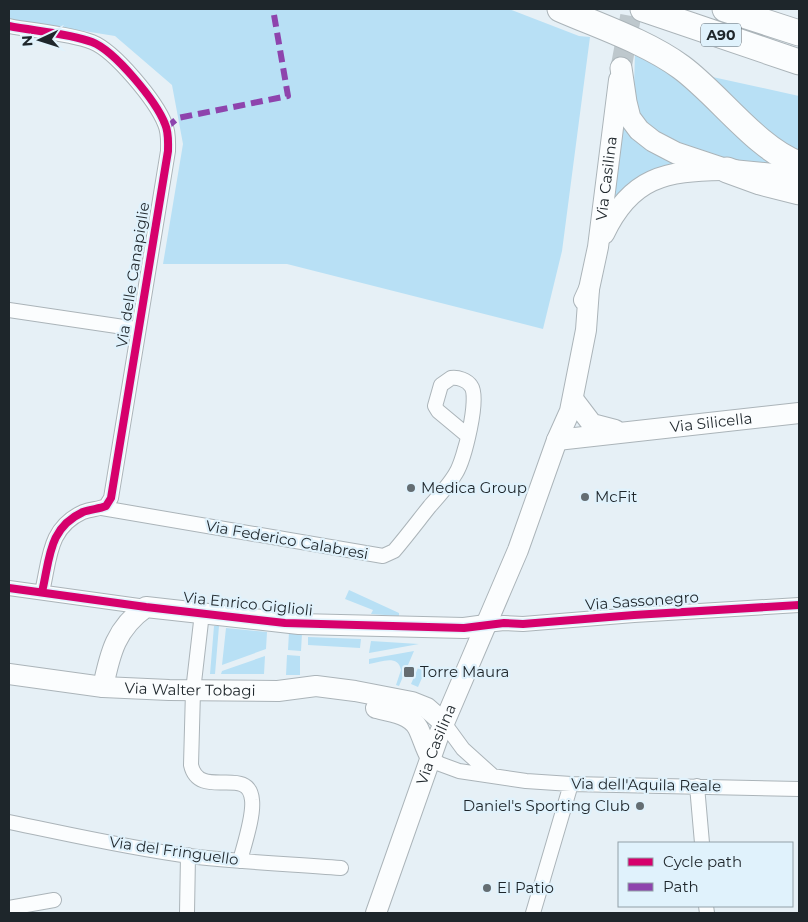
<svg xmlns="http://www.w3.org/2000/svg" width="808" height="922" font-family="Montserrat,sans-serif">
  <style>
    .green { fill: #b8e0f5 }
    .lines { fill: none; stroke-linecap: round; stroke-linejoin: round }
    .primary-tunnel { stroke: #bec8cd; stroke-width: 21; stroke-dasharray: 21 11; stroke-linecap: butt }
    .street-casing { stroke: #abb4b9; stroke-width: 16 }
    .secondary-casing { stroke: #abb4b9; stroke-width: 22 }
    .primary-casing { stroke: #abb4b9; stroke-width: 23 }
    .highway-casing { stroke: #abb4b9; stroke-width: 27 }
    .street { stroke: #fbfdfe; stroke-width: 14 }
    .secondary { stroke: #fbfdfe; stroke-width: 20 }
    .primary { stroke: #fbfdfe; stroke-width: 21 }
    .highway { stroke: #fbfdfe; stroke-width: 25 }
    .quiet { stroke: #8e44ad; stroke-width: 6; stroke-dasharray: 12 6; stroke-linecap: butt }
    .cycleway-casing { stroke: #e0f2fc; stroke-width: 11 }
    .cycleway { stroke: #d6006c; stroke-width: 8 }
    .poi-dot { fill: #646d72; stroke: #e0f2fc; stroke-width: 2 }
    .labels { text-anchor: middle; stroke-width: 4.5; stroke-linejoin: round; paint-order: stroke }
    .shield { fill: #e0f2fc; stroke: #58636a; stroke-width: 1 }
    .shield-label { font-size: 14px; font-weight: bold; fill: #1e262b }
    .street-label { font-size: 15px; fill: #1e262b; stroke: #e0f2fc }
    .poi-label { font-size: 15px; fill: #1e262b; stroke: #e0f2fc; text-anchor: start }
  </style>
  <rect width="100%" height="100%" fill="#e6f0f6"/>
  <path class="green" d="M9,9H509L579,36L590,37L562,251L543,329L287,264H163L183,144L172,85L115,36L9,19Z
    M635,50L649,54L799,174L688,150L643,128L634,90Z
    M708,76L799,96V159L787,152Z
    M623,114L686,164L608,210Z
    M349,590L399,613V616L371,614L373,610L345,599Z
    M214,626H219L215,674H210Z
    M226,628L267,632L266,649L222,665Z
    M289,632L302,633L301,651L288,650Z
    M308,637L361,639L360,648L308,645Z
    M371,641L419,644L369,653Z
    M414,651L399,686L396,685L401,670C398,654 381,662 369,664V659Z
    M287,655L300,656V675H286Z
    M265,656L264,674H221L222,671Z
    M418,668L425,671L418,687L411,684Z"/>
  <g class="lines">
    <path class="primary-tunnel" d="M621,68L632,9"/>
    <g class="street-casing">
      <path id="street" d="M9,26C34,31 68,33 92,42C115,51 156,101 165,124C169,133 168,142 168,151L111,498L106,506C99,509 91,509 83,512C48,528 50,559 42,592
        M9,310L137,329
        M102,508L383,556L394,551C406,537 418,521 430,506C439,496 449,485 456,473C464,460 480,398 471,386C467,380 458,377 451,378L441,385L435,406L438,411L468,436
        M9,588L146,607
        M202,613L193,691L191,765C199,801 249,764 252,800C254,816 244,845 240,861
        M486,625L504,623L523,624L634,615L799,605
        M444,723L463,749L493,776
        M431,758L440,764L459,771L526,781L571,784L799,789
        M697,786L702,843
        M9,822C68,834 128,848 189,856C239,862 290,864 341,868
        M706,906L707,913
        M9,908L54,900
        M187,913L188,855
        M533,913L571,784"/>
    </g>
    <g class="secondary-casing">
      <g id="secondary">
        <path d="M604,234C631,177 665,171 723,170"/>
        <path id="s1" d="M584,300L589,289L598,247L619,80"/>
        <path d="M573,399L592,424L615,430"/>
        <path id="s2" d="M557,440L799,413"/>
        <path id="s3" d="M9,674L103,687L169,690L278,691L316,686L355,691L412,702L427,708L444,723"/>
        <path d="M103,687C110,653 116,628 146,607L299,624L464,628L486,625"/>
        <path d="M376,708C390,711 411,714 418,728C423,738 425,748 431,758"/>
        <path id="s4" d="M376,913L438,737L518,550L557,440L570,411L586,330L589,289"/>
      </g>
    </g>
    <g class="primary-casing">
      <path id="primary" d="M621,68L626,102L630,118L639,130L653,141L676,153L727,170L799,177"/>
    </g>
    <g class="highway-casing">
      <path id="highway" d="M560,9C599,26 647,42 681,67C718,94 757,149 799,164
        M643,9L799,62
        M725,9L799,33
        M727,170L760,182L799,192"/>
    </g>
    <use href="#street" class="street"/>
    <use href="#secondary" class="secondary"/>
    <use href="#primary" class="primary"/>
    <use href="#highway" class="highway"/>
    <path class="quiet" d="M166,128L178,118L288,96L273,9"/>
    <g class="cycleway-casing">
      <path id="cycleway" d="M9,26C34,31 68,33 92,42C115,51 156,101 165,124C169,133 168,142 168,151L111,498L106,506C99,509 91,509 83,512C48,528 50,559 42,592
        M9,588L146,607L285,623L464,628L504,623L523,624L634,615L799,605"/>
    </g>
    <use href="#cycleway" class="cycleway"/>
  </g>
  <g class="poi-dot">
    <circle cx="411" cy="488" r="5"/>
    <circle cx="585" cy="497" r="5"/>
    <rect x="403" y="666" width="12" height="12" rx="2.5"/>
    <circle cx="640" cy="806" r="5"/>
    <circle cx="487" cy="888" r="5"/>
  </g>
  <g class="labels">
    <rect class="shield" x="701" y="23.5" width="40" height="23" rx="4"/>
    <g class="shield-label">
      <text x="721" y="40">A90</text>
    </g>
    <g class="street-label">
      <text dy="5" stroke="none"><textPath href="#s1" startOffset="124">Via Casilina</textPath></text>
      <text transform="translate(133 275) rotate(-81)" y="5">Via delle Canapiglie</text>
      <text dy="5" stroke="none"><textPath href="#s2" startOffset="155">Via Silicella</textPath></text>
      <text transform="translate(287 540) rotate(10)" y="5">Via Federico Calabresi</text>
      <text transform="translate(642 601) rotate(-4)" y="5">Via Sassonegro</text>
      <text transform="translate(248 604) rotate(6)" y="5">Via Enrico Giglioli</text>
      <text dy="5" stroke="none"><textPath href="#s3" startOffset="182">Via Walter Tobagi</textPath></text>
      <text dy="5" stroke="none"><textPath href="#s4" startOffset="179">Via Casilina</textPath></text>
      <text transform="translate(646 785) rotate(1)" y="5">Via dell'Aquila Reale</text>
      <text transform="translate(174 851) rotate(8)" y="5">Via del Fringuello</text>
    </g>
    <g class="poi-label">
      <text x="421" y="493">Medica Group</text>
      <text x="595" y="502">McFit</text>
      <text x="420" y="677">Torre Maura</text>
      <text x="630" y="811" text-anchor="end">Daniel's Sporting Club</text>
      <text x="497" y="893">El Patio</text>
    </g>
  </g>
  <rect width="808" height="922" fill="none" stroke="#1e262b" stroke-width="20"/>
  <rect x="618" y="842" width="175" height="65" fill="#e0f2fc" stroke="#92a0a8"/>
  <rect x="628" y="858" width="25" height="8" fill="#d6006c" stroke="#92a0a8"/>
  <text x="663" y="867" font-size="15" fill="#1e262b">Cycle path</text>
  <rect x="628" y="883" width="25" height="8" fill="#8e44ad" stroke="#92a0a8"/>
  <text x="663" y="892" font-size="15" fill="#1e262b">Path</text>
  <g transform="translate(40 40) rotate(266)" stroke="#e0f2fc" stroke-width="4" paint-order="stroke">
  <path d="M0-4L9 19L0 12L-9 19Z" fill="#1e262b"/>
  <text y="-8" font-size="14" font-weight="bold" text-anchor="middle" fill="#1e262b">N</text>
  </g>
</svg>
